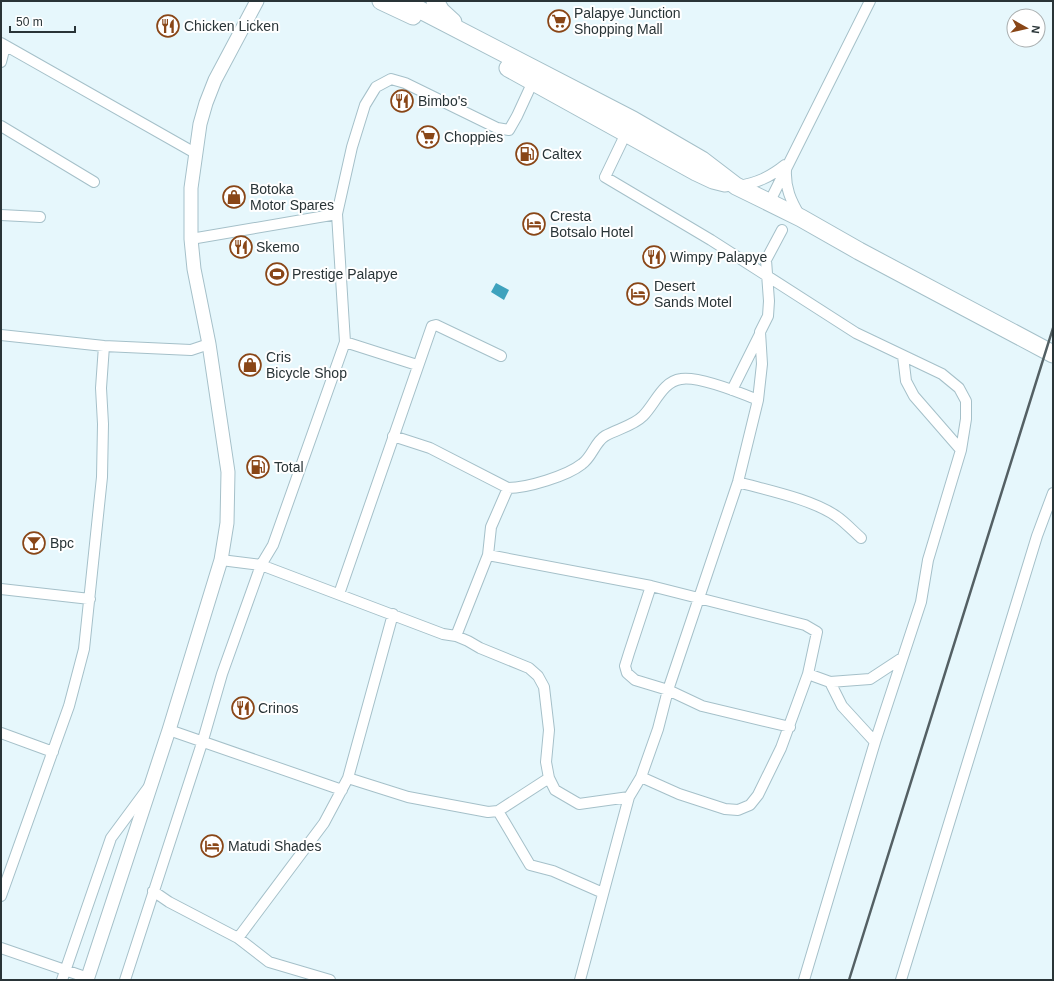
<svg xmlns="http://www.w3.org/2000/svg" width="1054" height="981" font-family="Helvetica,sans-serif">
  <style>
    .water { fill: #3ea2bd }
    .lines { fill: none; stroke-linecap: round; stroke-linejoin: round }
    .minor-casing { stroke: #a5c0c9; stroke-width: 12 }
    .tertiary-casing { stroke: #a5c0c9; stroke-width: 15 }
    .trunk-casing { stroke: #a5c0c9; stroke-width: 19 }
    .minor { stroke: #fff; stroke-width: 10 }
    .tertiary { stroke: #fff; stroke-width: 13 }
    .trunk { stroke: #fff; stroke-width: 17 }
    .rail { stroke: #546064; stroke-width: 2.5 }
    .labels { text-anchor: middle; stroke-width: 4; stroke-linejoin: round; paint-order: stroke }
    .poi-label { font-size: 14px; fill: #293437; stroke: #fff; text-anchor: start }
  </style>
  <rect width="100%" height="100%" fill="#e6f7fc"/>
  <path class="water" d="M496,283L509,290L504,300L491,292Z"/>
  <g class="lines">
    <g class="minor-casing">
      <path id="minor" d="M1,43L195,153
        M1,62L5,46
        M1,126L94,182
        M628,129L605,177L711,240L856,333L942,374L959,388L966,401V419L961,450L928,560L921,602L875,742L804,980
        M786,170C785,188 791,201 800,216
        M738,186C757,183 770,177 785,165
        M769,203L870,1
        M1,215L40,217
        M191,239L337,214
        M1,335L104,346L191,350L209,344
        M345,342L417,365
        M903,356L906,381L914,396L961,450
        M732,390L760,334
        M393,436L430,448L508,488C527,488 567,476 582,464C592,457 595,442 605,436C617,429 633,426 643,416C655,404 663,381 681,379C699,376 741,393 758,400
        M738,482C766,490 812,499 836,516C845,522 853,531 861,538
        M488,555L651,586L805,625L817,632L808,674L830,682L870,679L902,658
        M221,560L261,565L443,634L456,636L468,641L480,648L529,668L538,676L544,687L549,730L546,762L549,778L555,790L579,804L629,797
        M651,586L629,653L625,666L627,673L635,680L668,690L702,706L790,727
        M1,589L90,599
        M339,594L432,326L436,325L501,356
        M456,636L488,555L491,527L508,488
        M830,682L842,706L875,742
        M169,730L342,790
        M1,733L53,752
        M641,777L679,794L725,809L738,810L750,805L758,795L781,748L808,674
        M348,778L408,797L488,812L498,811L549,778
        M498,811L530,865L553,871L603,893
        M153,891L169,902L238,938L269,962L330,980
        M1,896L69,706L84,649L102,477L103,424L101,388L104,346
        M238,938L324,823L348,778L393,614
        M1,948L88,978
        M62,980L111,838L148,788
        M125,980L203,740L222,674L261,565L273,545L345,342L337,214L352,147L365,105L376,87L391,79L405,83L497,128L509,130L517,116L535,77
        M580,980L629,797L641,777L658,729L668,690L738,482L758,400L762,364L760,332L768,316L769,301L766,260L782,230
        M901,980L1037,536L1053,493"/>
    </g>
    <g class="tertiary-casing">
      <path id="tertiary" d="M87,980L169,730L221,560L227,523L228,472L209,344L194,269L191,239V188L200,124L206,103L215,80L257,1"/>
    </g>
    <g class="trunk-casing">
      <path id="trunk" d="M381,1L413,16
        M403,1L633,120L702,160L736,186L801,218L859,251L1053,354
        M435,1L441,11L453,22
        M508,68L696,172L713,180L725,183"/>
    </g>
    <use href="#minor" class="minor"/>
    <use href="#tertiary" class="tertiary"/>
    <use href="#trunk" class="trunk"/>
    <path class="rail" d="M849,980L1053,328"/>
  </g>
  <defs>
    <g id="supermarket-ring" transform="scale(1.15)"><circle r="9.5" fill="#fff" stroke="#894617" stroke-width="1.5"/><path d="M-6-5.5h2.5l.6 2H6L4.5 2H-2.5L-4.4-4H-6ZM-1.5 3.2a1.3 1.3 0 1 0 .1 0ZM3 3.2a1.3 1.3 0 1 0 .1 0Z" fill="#894617"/></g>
    <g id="restaurant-ring" transform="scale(1.15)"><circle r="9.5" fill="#fff" stroke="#894617" stroke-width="1.5"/><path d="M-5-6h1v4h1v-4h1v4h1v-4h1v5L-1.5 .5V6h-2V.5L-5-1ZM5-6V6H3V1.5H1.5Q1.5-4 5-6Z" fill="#894617"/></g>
    <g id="fuel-ring" transform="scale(1.15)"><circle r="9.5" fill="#fff" stroke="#894617" stroke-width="1.5"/><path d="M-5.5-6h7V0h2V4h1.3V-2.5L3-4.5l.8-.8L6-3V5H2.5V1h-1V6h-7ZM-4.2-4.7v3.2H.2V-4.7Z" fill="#894617"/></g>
    <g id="shop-ring" transform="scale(1.15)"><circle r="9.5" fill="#fff" stroke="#894617" stroke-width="1.5"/><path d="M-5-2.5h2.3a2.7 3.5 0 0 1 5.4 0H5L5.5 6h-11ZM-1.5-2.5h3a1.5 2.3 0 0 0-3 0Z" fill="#894617"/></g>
    <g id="hotel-ring" transform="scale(1.15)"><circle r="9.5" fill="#fff" stroke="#894617" stroke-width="1.5"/><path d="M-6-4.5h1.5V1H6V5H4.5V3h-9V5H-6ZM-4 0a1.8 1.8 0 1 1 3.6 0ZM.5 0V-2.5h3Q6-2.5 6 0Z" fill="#894617"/></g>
    <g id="stadium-ring" transform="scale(1.15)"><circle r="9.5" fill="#fff" stroke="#894617" stroke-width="1.5"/><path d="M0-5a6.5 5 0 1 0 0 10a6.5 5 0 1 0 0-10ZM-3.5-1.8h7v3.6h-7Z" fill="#894617"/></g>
    <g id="bar-ring" transform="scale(1.15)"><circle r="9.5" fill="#fff" stroke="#894617" stroke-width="1.5"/><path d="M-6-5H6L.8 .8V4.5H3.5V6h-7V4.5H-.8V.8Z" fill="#894617"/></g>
  </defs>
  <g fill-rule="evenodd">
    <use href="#supermarket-ring" x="559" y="21"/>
    <use href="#restaurant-ring" x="168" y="26"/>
    <use href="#restaurant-ring" x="402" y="101"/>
    <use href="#supermarket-ring" x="428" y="137"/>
    <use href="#fuel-ring" x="527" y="154"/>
    <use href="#shop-ring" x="234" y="197"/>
    <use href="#hotel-ring" x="534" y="224"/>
    <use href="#restaurant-ring" x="241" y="247"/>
    <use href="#restaurant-ring" x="654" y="257"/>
    <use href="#stadium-ring" x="277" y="274"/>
    <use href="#hotel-ring" x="638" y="294"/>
    <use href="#shop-ring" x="250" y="365"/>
    <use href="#fuel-ring" x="258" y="467"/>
    <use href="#bar-ring" x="34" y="543"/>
    <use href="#restaurant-ring" x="243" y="708"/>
    <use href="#hotel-ring" x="212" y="846"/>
  </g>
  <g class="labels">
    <g class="poi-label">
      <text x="574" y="18">Palapye Junction<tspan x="574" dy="16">Shopping Mall</tspan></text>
      <text x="184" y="31">Chicken Licken</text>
      <text x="418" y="106">Bimbo's</text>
      <text x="444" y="142">Choppies</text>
      <text x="542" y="159">Caltex</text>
      <text x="250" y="194">Botoka<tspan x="250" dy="16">Motor Spares</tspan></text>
      <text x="550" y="221">Cresta<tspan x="550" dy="16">Botsalo Hotel</tspan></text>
      <text x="256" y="252">Skemo</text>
      <text x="670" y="262">Wimpy Palapye</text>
      <text x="292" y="279">Prestige Palapye</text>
      <text x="654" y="291">Desert<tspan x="654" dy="16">Sands Motel</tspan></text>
      <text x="266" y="362">Cris<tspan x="266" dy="16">Bicycle Shop</tspan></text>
      <text x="274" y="472">Total</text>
      <text x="50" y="548">Bpc</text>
      <text x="258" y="713">Crinos</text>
      <text x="228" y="851">Matudi Shades</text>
    </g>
  </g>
  <rect width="1054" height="981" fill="none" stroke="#293437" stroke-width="4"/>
  <g transform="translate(1026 28) rotate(98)"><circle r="19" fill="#ffffff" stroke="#a9aeaf"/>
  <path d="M0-3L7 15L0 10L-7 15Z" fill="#894617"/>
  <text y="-6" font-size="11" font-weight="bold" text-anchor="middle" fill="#293437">N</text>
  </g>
  <path d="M10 26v6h65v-6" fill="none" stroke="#293437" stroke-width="2"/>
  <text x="16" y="26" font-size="12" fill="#293437" stroke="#ffffff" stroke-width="3" paint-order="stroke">50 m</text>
</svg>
